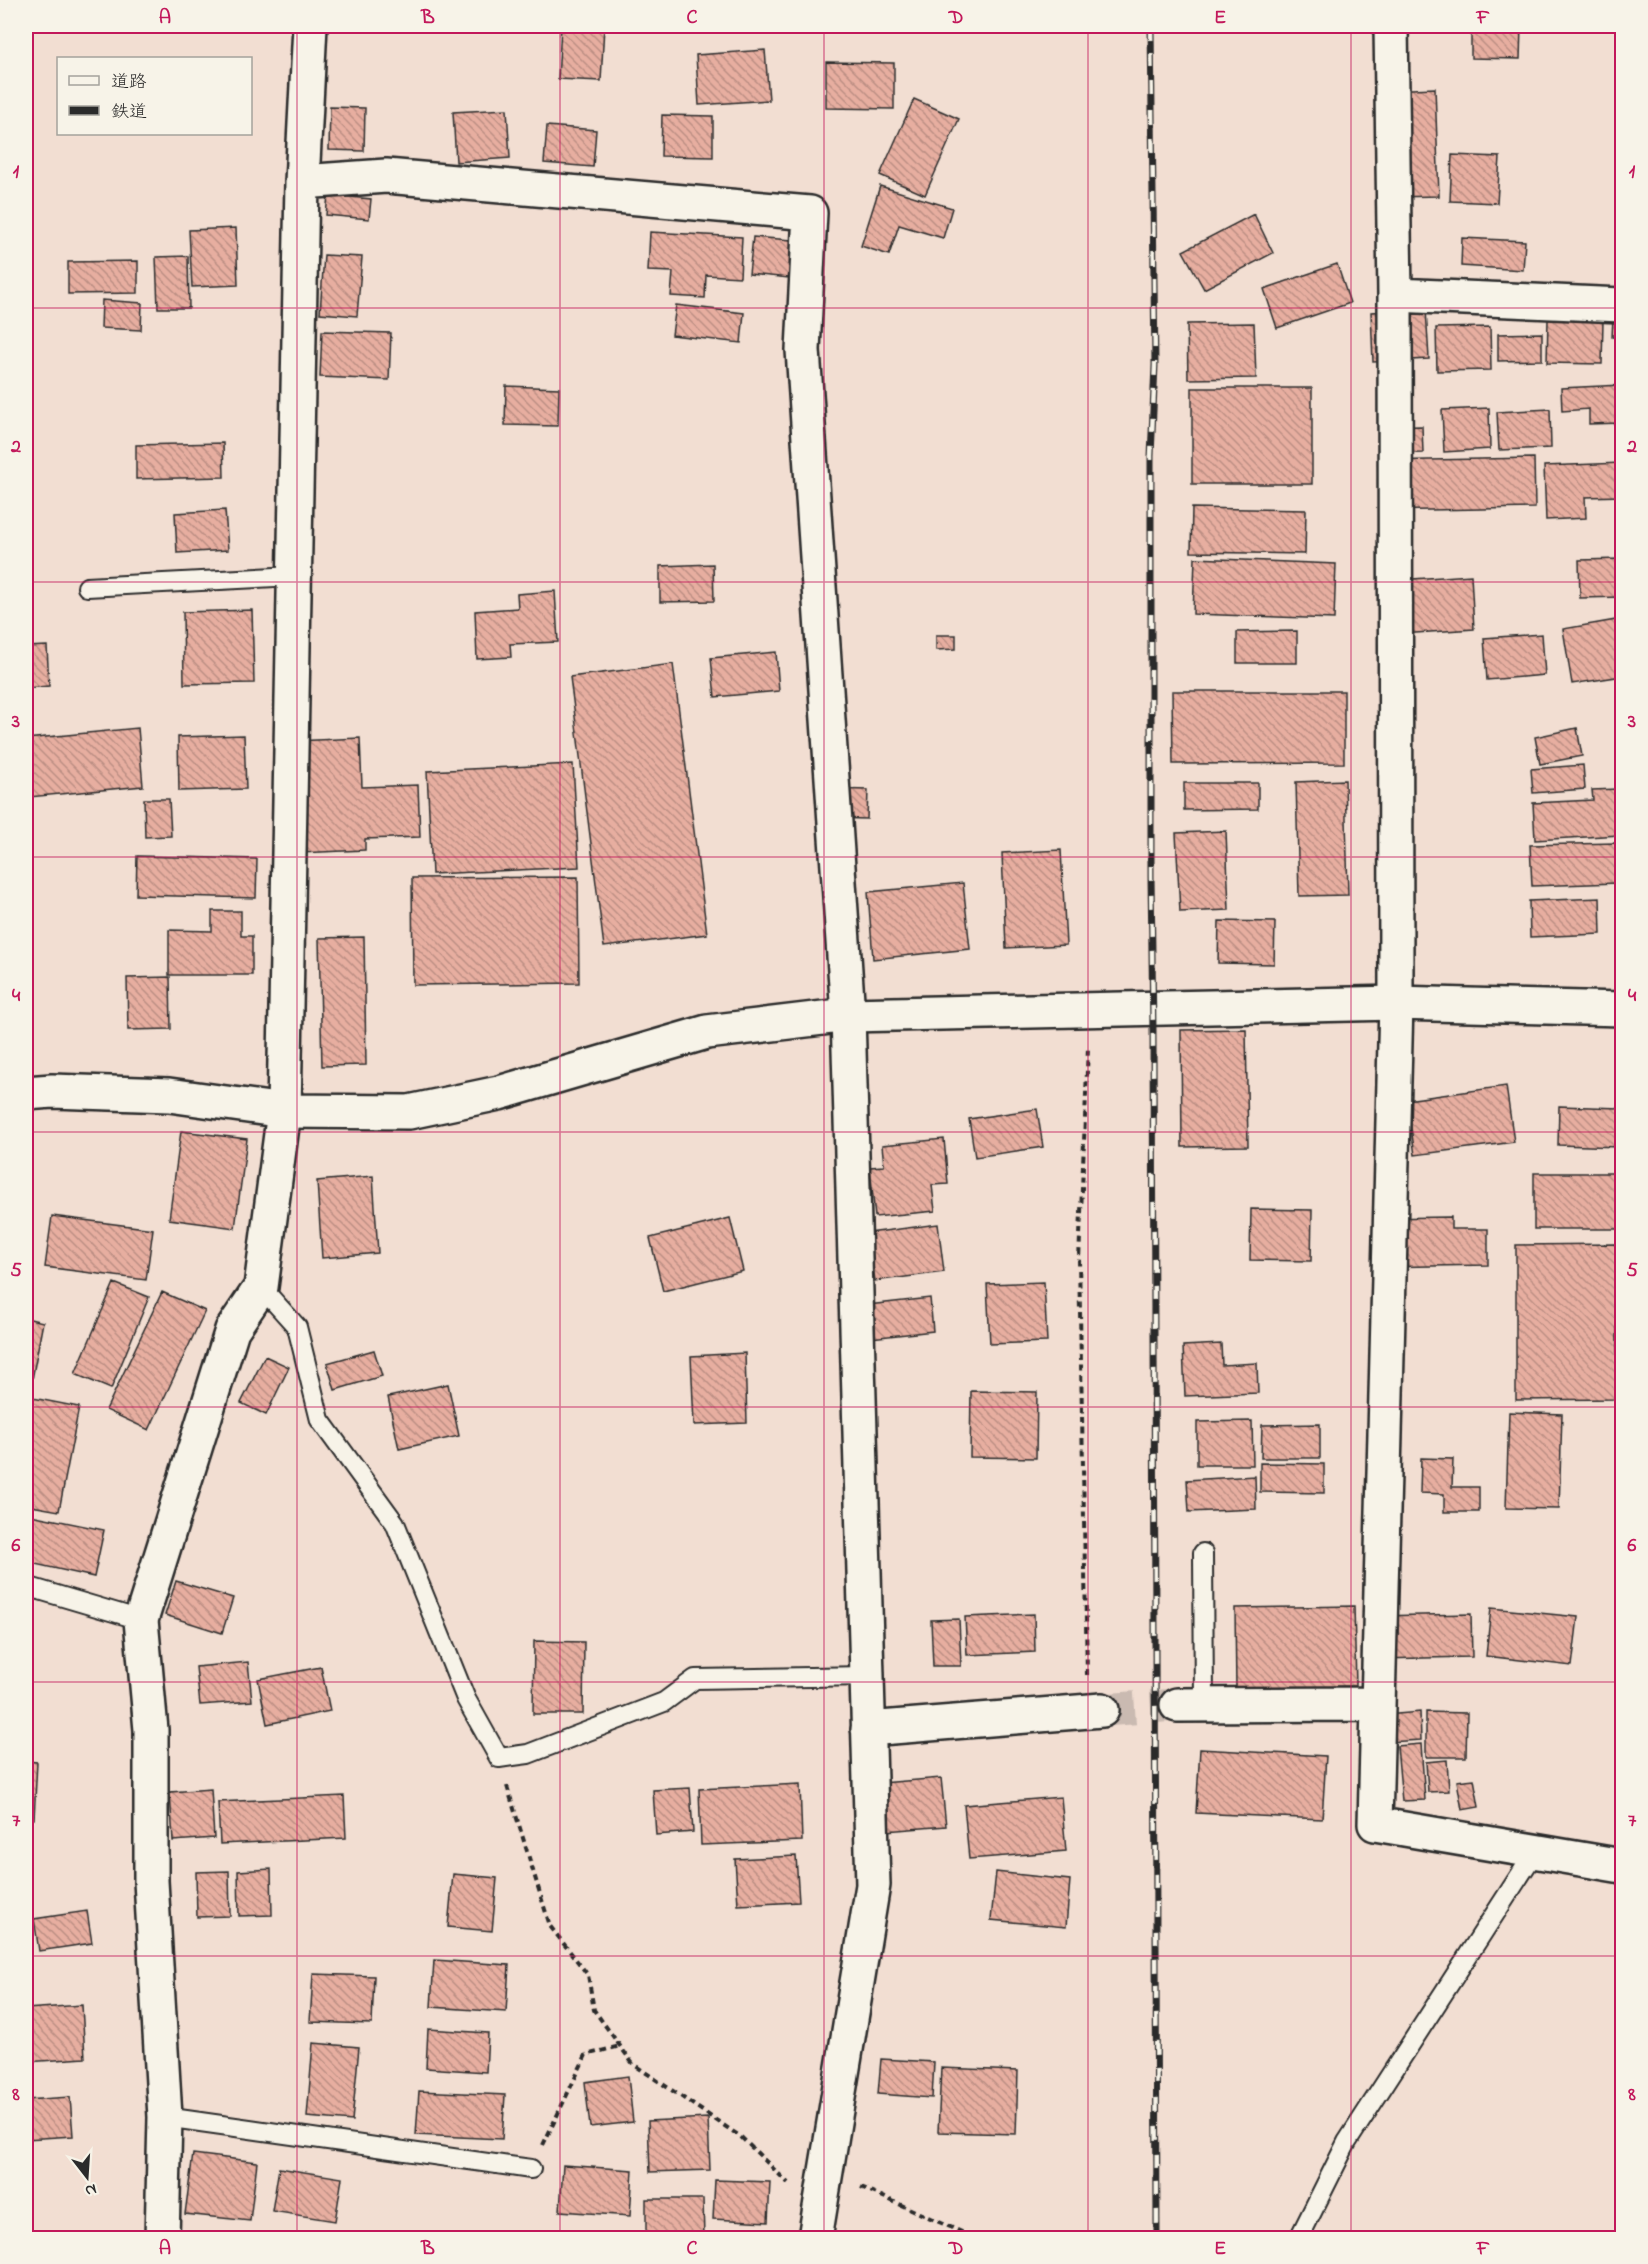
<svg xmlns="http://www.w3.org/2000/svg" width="1648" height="2264" font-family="'Indie Flower','Klee One',sans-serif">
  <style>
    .building { fill: url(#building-back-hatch); stroke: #2b2b2b; stroke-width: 1.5 }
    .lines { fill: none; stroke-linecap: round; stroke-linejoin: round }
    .minor-tunnel { stroke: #cabab1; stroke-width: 33; stroke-dasharray: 33 16; stroke-linecap: butt }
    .service-casing { stroke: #2b2b2b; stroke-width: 22 }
    .minor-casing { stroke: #2b2b2b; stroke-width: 38 }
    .tertiary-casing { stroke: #2b2b2b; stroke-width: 38 }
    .path { stroke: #2b2b2b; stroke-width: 4; stroke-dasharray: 6 4.5; stroke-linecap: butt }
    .service { stroke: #f7f3e8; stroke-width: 18 }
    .minor { stroke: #f7f3e8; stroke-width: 33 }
    .tertiary { stroke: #f7f3e8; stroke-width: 33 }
    .rail-casing { stroke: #2b2b2b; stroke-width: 7 }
    .rail { stroke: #f7f3e8; stroke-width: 4.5; stroke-dasharray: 14; stroke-linecap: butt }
    .grid { fill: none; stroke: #c2185b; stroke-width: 1.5; stroke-opacity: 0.55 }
    .neatline { fill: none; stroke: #c2185b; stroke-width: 2 }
    .grid-label { font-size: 20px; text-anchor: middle; font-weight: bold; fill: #c2185b }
  </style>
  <defs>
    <pattern id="building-back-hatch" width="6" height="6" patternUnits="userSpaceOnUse" patternTransform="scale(1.5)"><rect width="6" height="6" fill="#e7aea0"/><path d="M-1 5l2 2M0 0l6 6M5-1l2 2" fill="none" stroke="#bb8e83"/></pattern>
  </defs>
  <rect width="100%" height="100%" fill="#f2ded2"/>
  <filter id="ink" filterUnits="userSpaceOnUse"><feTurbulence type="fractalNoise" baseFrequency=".0167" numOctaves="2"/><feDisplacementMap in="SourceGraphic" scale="12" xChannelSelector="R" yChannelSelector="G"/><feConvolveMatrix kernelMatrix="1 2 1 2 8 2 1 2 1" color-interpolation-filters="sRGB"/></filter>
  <g filter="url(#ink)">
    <path class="building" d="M561,26H604L601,81L558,79Z
      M1423,26H1448L1447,30L1423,29Z
      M1471,26H1521L1520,59L1471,58Z
      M765,50L769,100L699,105L696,55Z
      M826,62L894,63V109L826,108Z
      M1435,88L1439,196L1391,197L1387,90Z
      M914,99L959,119L925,195L880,175Z
      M330,107L365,108L364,151L329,150Z
      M507,109L510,158L456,162L453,112Z
      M662,115L713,116V157L661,156Z
      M547,126L596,130L593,167L544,163Z
      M1452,155L1500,157L1497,203L1450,201Z
      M880,186L952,208L943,238L899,225L889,255L861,246Z
      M26,189H29L26,262Z
      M328,195L371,199L369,219L326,215Z
      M1254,214L1273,253L1204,289L1183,251Z
      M236,228L238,285L192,287L189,230Z
      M650,232L742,237L740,277L706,275L705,298L671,296L673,272L648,271Z
      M753,237L792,240L789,278L749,274Z
      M1462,238L1525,241L1523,270L1461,266Z
      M324,255L362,257L357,316L320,313Z
      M188,256L189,308H158L156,257Z
      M138,261V293L68,294V262Z
      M1337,264L1350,303L1277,328L1264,289Z
      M102,300L142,303L141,330L101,328Z
      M676,305L744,313L741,343L672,335Z
      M1426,309L1429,359L1373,362L1371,312Z
      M1613,318H1622V338L1612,337Z
      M1548,319L1603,320L1602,364L1547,363Z
      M1254,323L1256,378L1188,379L1187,324Z
      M1490,327L1491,370L1437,371L1436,328Z
      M322,331L391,333L389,380L320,377Z
      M1542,333V360L1498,361V334Z
      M1622,385V423L1589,424V409L1562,411L1561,388Z
      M506,386L559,388L558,426L505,425Z
      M1192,388H1312V484H1192Z
      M1489,408L1490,449L1444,452L1442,410Z
      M1550,409L1551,448L1499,450L1497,412Z
      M1422,426L1423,453L1379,454L1378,427Z
      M223,443L224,477L136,479V445Z
      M1534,458L1535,508L1379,511L1378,461Z
      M1622,463V496L1585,497L1586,518L1546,520L1544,466Z
      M1192,508L1306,510L1305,554L1191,552Z
      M225,510L228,550L177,553L175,513Z
      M1195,558L1336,564L1334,619L1193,614Z
      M1622,559V597L1580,598L1579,560Z
      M713,564L714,601L660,602V566Z
      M1471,575L1474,629L1401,634L1398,580Z
      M555,591L558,642L510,644L511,657L477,659L475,611L518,608L517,594Z
      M252,610L254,683L184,684L183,612Z
      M1622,619V676L1572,684L1563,629Z
      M1297,631V663H1237V632Z
      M1542,634L1545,675L1487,680L1484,638Z
      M936,635H956V649L936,650Z
      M47,646L49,686L26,688V647Z
      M776,652L779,691L715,697L711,658Z
      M673,664L707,934L604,947L570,677Z
      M1172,691H1344V763L1173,764Z
      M138,728L143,786L29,797L26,739Z
      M1577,728L1582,756L1540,764L1535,737Z
      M244,735L246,789L179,791L178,737Z
      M360,738L362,787L418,785L420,837L365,839V850L299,853L295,741Z
      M573,764L579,867L432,874L427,771Z
      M1583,765L1585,789L1533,793L1531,769Z
      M1345,780L1348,895L1299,896L1296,782Z
      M1184,783H1258V809L1184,810Z
      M829,789L868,790L867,819L828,818Z
      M1618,789L1620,835L1535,840L1533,803L1593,800L1592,790Z
      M144,799H169L171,836L145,837Z
      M1226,831L1229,910L1180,912L1176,833Z
      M1616,843L1617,883L1532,886L1530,845Z
      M1061,850L1066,945L1006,948L1002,853Z
      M137,856L257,859L256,898L136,895Z
      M578,877L579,983L413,985L412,878Z
      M963,883L970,949L873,959L868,892Z
      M1600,898L1601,934L1530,937L1529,901Z
      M212,911H241V936H252V975H169V930L212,931Z
      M1219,921L1275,922L1274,964L1218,963Z
      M364,937L366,1065L322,1066L319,938Z
      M170,977L171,1029L128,1030L127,978Z
      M1246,1029L1248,1146L1182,1147L1181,1030Z
      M1506,1086L1514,1142L1415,1155L1407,1100Z
      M1559,1106L1620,1108L1619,1147L1558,1145Z
      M1037,1109L1043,1147L975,1157L969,1119Z
      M181,1131L247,1139L235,1228L169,1219Z
      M944,1139L948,1184L932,1185L935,1211L875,1217L870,1167L884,1166L882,1145Z
      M1534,1173H1619V1229H1534Z
      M373,1176L378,1253L322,1258L317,1181Z
      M1251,1209L1312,1210L1311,1261L1250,1260Z
      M52,1216L153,1229L146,1280L45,1267Z
      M1451,1217V1229H1488V1265L1376,1267L1375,1218Z
      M730,1218L743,1271L663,1291L650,1238Z
      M938,1224L944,1272L875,1281L869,1233Z
      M1617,1244V1399L1516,1400V1245Z
      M1044,1282L1047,1342L990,1344L987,1284Z
      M114,1283L149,1297L111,1389L75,1374Z
      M162,1292L205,1311L149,1430L106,1410Z
      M930,1298L933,1331L871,1338L868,1305Z
      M26,1318L43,1322L26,1411Z
      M1221,1344L1222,1365L1257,1363L1258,1393L1185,1396L1183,1346Z
      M374,1350L382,1376L335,1390L327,1363Z
      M745,1353L747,1423L694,1425L691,1356Z
      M265,1356L289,1367L266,1415L241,1403Z
      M448,1384L459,1436L399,1449L388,1397Z
      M971,1391L1037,1392L1036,1458L970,1457Z
      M33,1398L79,1407L59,1511L26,1505V1436Z
      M1509,1412L1562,1414L1559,1509L1506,1508Z
      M1252,1421L1253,1465H1197V1422Z
      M1320,1424V1458H1261L1262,1425Z
      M1421,1458L1453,1459L1452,1487H1479V1512H1444V1494L1420,1493Z
      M1260,1463L1324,1464V1493L1260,1492Z
      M1255,1476L1256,1509L1189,1512L1187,1480Z
      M26,1514L104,1530L94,1577L26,1562Z
      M176,1581L233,1598L222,1633L165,1615Z
      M1354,1606L1356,1686L1236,1689L1235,1608Z
      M1491,1608L1578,1617L1572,1666L1486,1656Z
      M1034,1614L1035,1652L967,1655L965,1617Z
      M1471,1614L1472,1657L1376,1659L1375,1616Z
      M959,1619L961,1666H933L931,1620Z
      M534,1641L584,1642L583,1714H533Z
      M248,1662L252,1701L200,1705L196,1667Z
      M321,1667L330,1711L267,1724L258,1679Z
      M1420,1712L1421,1740L1388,1742L1386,1715Z
      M1426,1712L1467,1713L1466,1757H1426Z
      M1421,1744L1425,1800L1402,1801L1397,1746Z
      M1200,1749L1326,1756L1322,1819L1196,1813Z
      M1447,1760L1449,1791L1428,1792L1426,1762Z
      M26,1761L37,1762L34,1819H26Z
      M941,1778L946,1826L886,1831L882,1783Z
      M1474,1779L1479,1807L1462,1810L1457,1781Z
      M800,1784L802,1841L701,1845L699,1789Z
      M690,1788L693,1832L656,1835L653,1790Z
      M211,1789L214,1838L173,1841L170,1792Z
      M344,1796L346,1838L220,1844L218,1802Z
      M1061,1797L1066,1851L969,1859L964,1805Z
      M796,1856L799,1902L738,1905L735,1859Z
      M271,1869L272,1915L239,1916L238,1871Z
      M229,1871L230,1916L197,1917L196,1872Z
      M996,1872L1070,1880L1066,1927L991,1920Z
      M453,1874L497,1878L492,1931L448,1927Z
      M87,1911L92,1943L39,1951L34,1919Z
      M434,1960L509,1965L506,2012L431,2007Z
      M313,1974L374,1976L372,2024L310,2022Z
      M82,2005L85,2058L26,2062V2009Z
      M428,2029L488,2033L486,2072L426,2068Z
      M313,2043L359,2047L352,2121L307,2117Z
      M881,2059L934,2062L932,2098L878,2094Z
      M941,2068L1018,2071L1016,2134L938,2132Z
      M628,2076L633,2122L590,2127L585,2082Z
      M419,2091L505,2095L502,2139L416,2135Z
      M70,2097L73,2136L26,2139V2100Z
      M708,2118L710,2170L650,2172L648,2121Z
      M193,2154L257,2162L250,2221L185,2214Z
      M563,2165L633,2170L630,2216L560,2211Z
      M279,2168L342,2178L335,2221L272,2211Z
      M715,2180L770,2182L768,2222L713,2219Z
      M646,2199H703L704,2238H646Z"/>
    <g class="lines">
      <path class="minor-tunnel" d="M1102,1710L1177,1705"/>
      <g class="service-casing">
        <path id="service" d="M87,587L294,576
          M261,1287L297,1327L320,1420L395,1523L466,1699L499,1758L528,1754L664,1702L695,1679L866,1676
          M1203,1553L1204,1705
          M26,1586L141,1620
          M165,2117L531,2169
          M1299,2238L1347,2142L1535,1852"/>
      </g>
      <g class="minor-casing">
        <path id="minor" d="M1391,26L1395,295L1396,1003L1375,1824L1622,1866
          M302,182L386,176L810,213L803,350L848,1015L873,1885L815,2238
          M1395,295L1622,305
          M1177,1705L1378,1704
          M868,1729L1102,1710
          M162,2238L165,2117L151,1881V1730L141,1620L232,1330L261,1287L284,1111L302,182L310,26"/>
      </g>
      <g class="tertiary-casing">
        <path id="tertiary" d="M26,1093L52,1091L169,1095L284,1111L409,1112L499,1093L707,1032L848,1015L1396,1003L1622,1009"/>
      </g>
      <path class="path" d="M1087,1675L1079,1260L1088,1047
        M507,1786L550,1926L588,1975L594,2010L633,2064L741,2137L788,2183
        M543,2145L586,2055L620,2046
        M861,2187L975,2238"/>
      <use href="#service" class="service"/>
      <use href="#minor" class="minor"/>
      <use href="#tertiary" class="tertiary"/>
      <g class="rail-casing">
        <path id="rail" d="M1151,26L1155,365L1151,456V876L1153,1030L1157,2238"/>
      </g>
      <use href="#rail" class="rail"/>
    </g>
  </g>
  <path class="grid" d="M297,26V2238M560,26V2238M824,26V2238M1088,26V2238M1351,26V2238M26,308H1622M26,582H1622M26,857H1622M26,1132H1622M26,1407H1622M26,1682H1622M26,1956H1622"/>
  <rect width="1648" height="2264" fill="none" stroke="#f7f3e8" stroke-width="66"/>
  <rect x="57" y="57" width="195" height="78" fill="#f7f3e8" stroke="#a5a39c" stroke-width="1.5"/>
  <rect x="69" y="76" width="30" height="9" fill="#f7f3e8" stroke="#a5a39c" stroke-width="1.5"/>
  <text x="111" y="87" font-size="18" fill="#2b2b2b">道路</text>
  <rect x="69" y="106" width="30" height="9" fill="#2b2b2b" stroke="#a5a39c" stroke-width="1.5"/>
  <text x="111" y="117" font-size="18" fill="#2b2b2b">鉄道</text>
  <g transform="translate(87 2177) rotate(163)" stroke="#f7f3e8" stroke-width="4.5" paint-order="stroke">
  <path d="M0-4.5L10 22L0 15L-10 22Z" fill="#2b2b2b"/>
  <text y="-9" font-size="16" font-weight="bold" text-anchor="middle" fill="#2b2b2b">N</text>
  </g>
  <rect x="33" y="33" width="1582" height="2198" class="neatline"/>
  <g class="grid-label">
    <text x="165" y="23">A</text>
    <text x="428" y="23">B</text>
    <text x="692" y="23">C</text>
    <text x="956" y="23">D</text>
    <text x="1220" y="23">E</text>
    <text x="1483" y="23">F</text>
    <text x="16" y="177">1</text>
    <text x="1632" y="177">1</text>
    <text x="16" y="452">2</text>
    <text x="1632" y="452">2</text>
    <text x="16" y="727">3</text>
    <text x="1632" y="727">3</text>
    <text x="16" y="1001">4</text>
    <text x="1632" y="1001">4</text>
    <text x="16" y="1276">5</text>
    <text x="1632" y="1276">5</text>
    <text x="16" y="1551">6</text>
    <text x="1632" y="1551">6</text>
    <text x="16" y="1826">7</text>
    <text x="1632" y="1826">7</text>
    <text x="16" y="2100">8</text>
    <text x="1632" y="2100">8</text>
    <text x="165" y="2254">A</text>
    <text x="428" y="2254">B</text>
    <text x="692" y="2254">C</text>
    <text x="956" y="2254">D</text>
    <text x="1220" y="2254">E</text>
    <text x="1483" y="2254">F</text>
  </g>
</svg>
